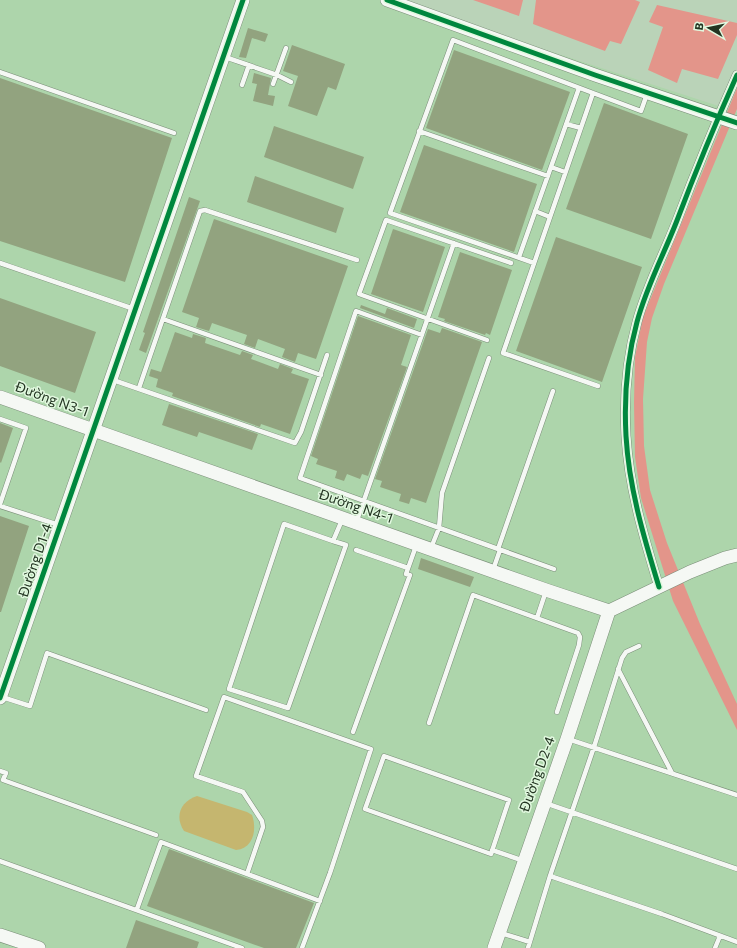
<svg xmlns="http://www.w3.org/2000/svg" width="737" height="948" font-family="Commissioner,sans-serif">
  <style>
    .built { fill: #add5ab }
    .green { fill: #c5b66f }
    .water { fill: #e3958a }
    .building { fill: #92a37f }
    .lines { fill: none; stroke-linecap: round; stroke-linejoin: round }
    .lane-casing { stroke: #7b8e79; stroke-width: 5.5 }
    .street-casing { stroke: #7b8e79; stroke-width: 10 }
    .secondary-casing { stroke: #7b8e79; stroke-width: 14 }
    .lane { stroke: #f5f8f4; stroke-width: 4.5 }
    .street { stroke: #f5f8f4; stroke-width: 9 }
    .secondary { stroke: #f5f8f4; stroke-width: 13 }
    .cycleway-casing { stroke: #e1f8df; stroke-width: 8 }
    .cycleway { stroke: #00873e; stroke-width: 5 }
    .labels { text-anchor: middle; stroke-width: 3; stroke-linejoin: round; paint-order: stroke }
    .street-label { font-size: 14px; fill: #233522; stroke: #e1f8df }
  </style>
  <rect width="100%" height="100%" fill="#bad3b8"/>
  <path class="built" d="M0,0H392L737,112V948H0Z"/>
  <path class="green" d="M197,796L247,812L252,815C257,829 254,848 236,850L184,831C174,816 181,801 197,796Z"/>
  <path class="water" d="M473,0H523L519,16Z
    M536,0H635L640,2L621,44L610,41L605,51L533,24Z
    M657,5L737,23V35L718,79L682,69L677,83L648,70L663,27L649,22Z
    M737,88V109L664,284L652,318L647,342L643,399L644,446L650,490L667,543L700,624L737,704V730L673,601L641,498L635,457L634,403L635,357L643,317Z"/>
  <path class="building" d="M248,28L268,34L265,42L252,38L246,58L239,57Z
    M292,45L345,64L336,90L328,87L317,116L288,106L298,76L283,71Z
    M454,50L570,92L542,170L426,128Z
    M254,73L271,78L268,95L275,96L273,106L253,101L257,84L252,83Z
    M0,78L172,138L125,282L0,241Z
    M604,103L688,134L651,239L566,209Z
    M274,126L364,157L353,189L264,157Z
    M424,145L537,184L514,252L400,212Z
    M255,176L344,208L336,233L247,202Z
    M189,197L200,201L146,353L139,350L145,333L143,332Z
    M214,219L348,266L316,359L298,353L295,362L282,357L285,349L258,339L255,348L244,344L247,335L212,323L209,331L196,327L199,318L182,312Z
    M393,229L445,247L423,312L371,294Z
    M556,237L642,267L602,382L516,351Z
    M460,252L512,270L490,335L486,333L485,335L444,321L445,319L438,317Z
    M0,298L96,332L75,393L0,366Z
    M361,305L385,314L387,308L417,319L414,328L360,308Z
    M358,316L411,335L401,365L407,367L368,476L362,474L360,479L347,474L344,481L335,478L337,471L316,464L318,459L311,456Z
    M442,328L482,342L426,503L411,498L409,504L399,501L401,494L380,487L382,481L375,479L428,329L440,333Z
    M175,332L192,338L193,334L206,338L205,343L240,355L242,351L253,355L251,359L278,369L280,364L293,369L291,373L309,379L290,434L261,424L260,427L172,396L173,393L156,387L158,379L149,376L151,369L161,372Z
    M169,404L258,434L252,450L199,432L197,437L162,425Z
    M0,423L13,428L1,463L0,462Z
    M0,516L29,526L1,612H0Z
    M421,558L474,577L470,587L418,569Z
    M169,849L314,903L296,948H264L147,906Z
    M136,920L199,942L197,948H126Z"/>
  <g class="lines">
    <g class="lane-casing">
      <path id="lane" d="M225,57L277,75L291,82
        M0,72L174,133
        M273,84L286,48
        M242,85L249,65
        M566,124L581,128
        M419,131L548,176
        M551,167L565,172
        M535,211L550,217
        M519,257L579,88
        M0,263L134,309
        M534,263L390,213L453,40L593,93
        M163,319L321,375
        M422,335L356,311L300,478L554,569
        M487,340L359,294L386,220L511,263
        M113,380L295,443L301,432L327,355
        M598,386L503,353L593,93L641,111L647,94
        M139,388L200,211L205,210L357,260
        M0,419L26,428L0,504
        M0,506L59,525
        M356,523L454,243
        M333,541L346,545L288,708L229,689L284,524L333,541L342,520
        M431,548L439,528L442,493L489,358
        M498,549L553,391
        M356,550L408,568
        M493,570L500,550
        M537,618L546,591
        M618,669L672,773
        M2,697L30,706L47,653L206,710
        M429,723L473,595L578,633L580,637L579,645L557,712
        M353,732L410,575L406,574L416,546
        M568,739L737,795
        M384,756L509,800L491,854L365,809Z
        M0,771L6,773L3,780L156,835
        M545,803L737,869
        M492,850L524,861
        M0,861L242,948
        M247,874L263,827L262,821L243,792L196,776L224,697L371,749L330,873L302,948
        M550,876L594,747L622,658L626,652L639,646
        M137,909L161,842L320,901
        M501,933L530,942
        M528,948L550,876L662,914L737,942
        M715,948L720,936"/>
    </g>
    <g class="street-casing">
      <path id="street" d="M659,587C644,538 629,488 626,436C624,399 627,358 637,322C646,288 663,256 676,223C695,173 715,124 737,75"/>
    </g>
    <g class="secondary-casing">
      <path id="secondary" d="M387,0L595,75L737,123
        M0,397L546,590L609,611
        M609,611L690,572L725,558L737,555
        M0,698L243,0
        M0,935L39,948
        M494,948L567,739L609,611"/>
    </g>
    <use href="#lane" class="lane"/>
    <use href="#street" class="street"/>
    <use href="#secondary" class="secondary"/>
    <g class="cycleway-casing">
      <path id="cycleway" d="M387,0L595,75L737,123
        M659,587C644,538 629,488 626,436C624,399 627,358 637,322C646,288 663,256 676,223C695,173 715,124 737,75
        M0,698L243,0"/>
    </g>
    <use href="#cycleway" class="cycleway"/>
  </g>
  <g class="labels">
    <g class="street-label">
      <text transform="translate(52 399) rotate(20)" y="5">Đường N3-1</text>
      <text transform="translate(356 506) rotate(19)" y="5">Đường N4-1</text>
      <text transform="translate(35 560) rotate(-71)" y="5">Đường D1-4</text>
      <text transform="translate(537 774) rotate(-70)" y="5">Đường D2-4</text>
    </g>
  </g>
  <g transform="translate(709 28) rotate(279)" stroke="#e1f8df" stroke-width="3" paint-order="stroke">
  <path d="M0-3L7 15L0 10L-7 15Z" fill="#233522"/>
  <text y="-6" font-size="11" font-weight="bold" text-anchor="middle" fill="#233522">B</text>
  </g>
</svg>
